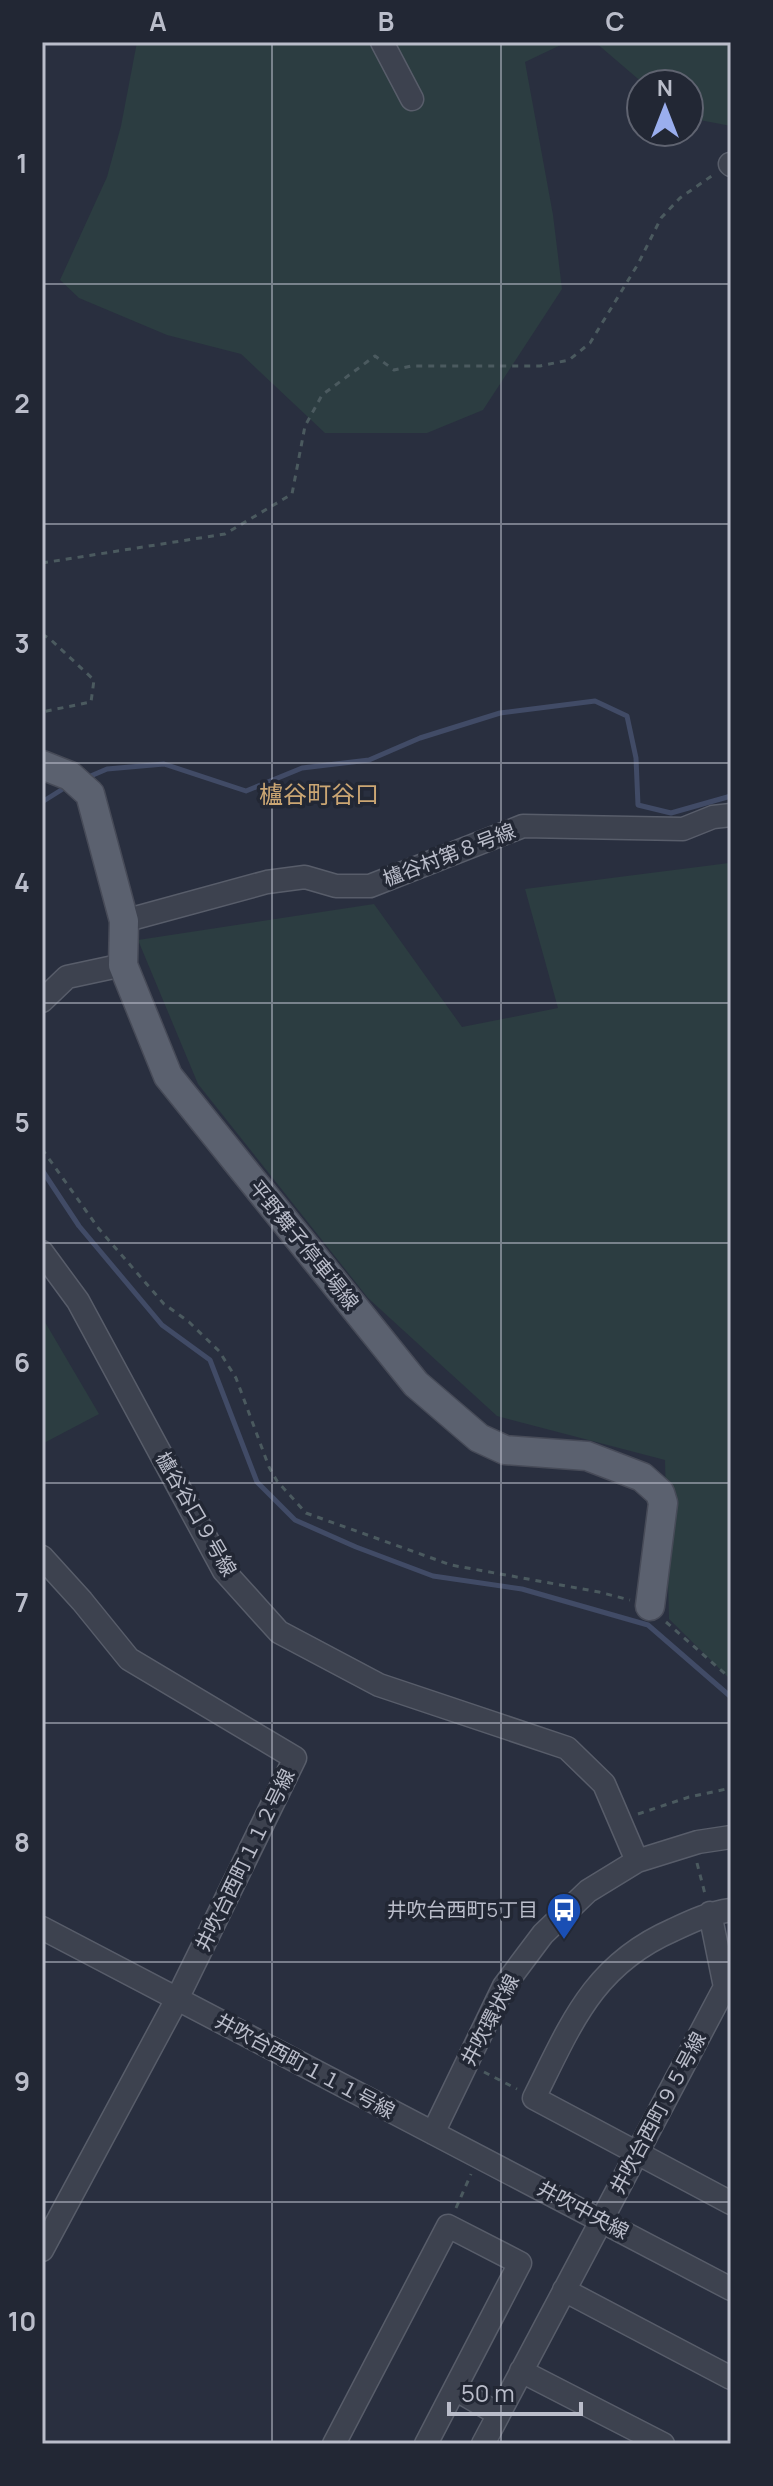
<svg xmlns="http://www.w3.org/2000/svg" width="773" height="2486" font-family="Manrope,'Noto Sans JP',sans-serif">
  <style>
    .green { fill: #2c3d41 }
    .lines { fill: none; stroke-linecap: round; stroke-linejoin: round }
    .stream { stroke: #414b66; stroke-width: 5 }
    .minor-casing { stroke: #585d6a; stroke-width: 25 }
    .major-casing { stroke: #474b58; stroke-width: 31 }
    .path { stroke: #4b5a5f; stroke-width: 3; stroke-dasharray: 6 6; stroke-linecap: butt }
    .minor { stroke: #3d424f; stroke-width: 22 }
    .major { stroke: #5b616f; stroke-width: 28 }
    .grid { fill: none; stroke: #babdca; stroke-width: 2; stroke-opacity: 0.55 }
    .labels { text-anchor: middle; stroke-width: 7; stroke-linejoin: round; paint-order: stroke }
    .street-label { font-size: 20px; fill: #babdca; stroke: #222734 }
    .poi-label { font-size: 20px; fill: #babdca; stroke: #222734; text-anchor: end }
    .quarter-label { font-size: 24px; fill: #cba673; stroke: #222734 }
    .neatline { fill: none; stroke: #babdca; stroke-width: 3 }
    .grid-label { font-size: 26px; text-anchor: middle; font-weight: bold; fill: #babdca }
  </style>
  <rect width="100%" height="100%" fill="#292f3f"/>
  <path class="green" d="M137,42H567L525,62L553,215L562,289L483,410L427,433H325L241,354L167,335L79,298L60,280L107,177L121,126Z
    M595,42H731V126L689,118V84H644Z
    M729,863L731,866V1680L669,1619L665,1460L497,1416L368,1298L198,1084L138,940L374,904L462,1027L558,1008L525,889Z
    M42,1317L99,1414L42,1444Z"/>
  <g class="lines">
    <path class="stream" d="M86,778L107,769L164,764L246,791L302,768L369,760L420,738L500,713L595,701L627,716L636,758L638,805L671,813L731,796
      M42,802L66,787
      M42,1170L79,1226L162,1325L210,1360L257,1482L295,1520L356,1547L433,1576L522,1589L648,1625L731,1697"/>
    <g class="minor-casing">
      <path id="minor" d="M382,42L412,99
        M730,164L731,165
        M124,921L267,882L305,877L336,886H370L523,826L683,829L713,817L731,815
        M42,1001L67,977L123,965
        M42,1252L78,1301L224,1571L279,1632L379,1685L567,1748L604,1784L637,1861
        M42,1557L82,1601L129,1659L295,1758L177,1999L42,2250
        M731,1910C709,1913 692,1921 673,1930C593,1965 571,2024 534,2098L731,2203
        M42,1928L731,2289
        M433,2133L504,1986L543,1934L588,1891L637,1861L698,1842L731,1837
        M564,2290L731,2378
        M521,2371L663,2444
        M455,2389L498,2414
        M334,2444L448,2226L520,2263L426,2444
        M483,2444L725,1987L710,1913"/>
    </g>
    <g class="major-casing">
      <path id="major" d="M42,765L70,776L90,794L124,921L123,965L168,1076L416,1384L479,1438L505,1450L587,1456L642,1477L660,1493L663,1503L650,1606"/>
    </g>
    <path class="path" d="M42,563L225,534L292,494L305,426L322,395L375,356L394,370L411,366H540L569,360L590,343L638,264L661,218L680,198L713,175
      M42,634L50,639L94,680L91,702L42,712
      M42,1149L99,1229L164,1304L189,1322L219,1351L236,1378L269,1467L277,1481L306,1513L451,1565L599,1592L630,1600
      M666,1622L731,1679
      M638,1814L689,1797L731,1788
      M697,1863L705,1894
      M484,2072L517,2089
      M456,2208L471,2174"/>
    <use href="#minor" class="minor"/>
    <use href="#major" class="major"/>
  </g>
  <path class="grid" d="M272,42V2444M501,42V2444M42,284H731M42,524H731M42,763H731M42,1003H731M42,1243H731M42,1483H731M42,1723H731M42,1962H731M42,2202H731"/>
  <defs>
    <g id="bus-pin" transform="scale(1.8)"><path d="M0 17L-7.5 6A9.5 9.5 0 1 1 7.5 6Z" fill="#1a4fb4" stroke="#222734"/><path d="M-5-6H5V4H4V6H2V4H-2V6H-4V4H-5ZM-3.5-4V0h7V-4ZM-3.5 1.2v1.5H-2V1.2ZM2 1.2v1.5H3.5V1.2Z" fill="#fff"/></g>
  </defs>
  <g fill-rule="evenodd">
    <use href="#bus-pin" x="564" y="1910"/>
  </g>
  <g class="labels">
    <g class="street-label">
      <text transform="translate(449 855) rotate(-21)" y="7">櫨谷村第８号線</text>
      <text transform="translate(304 1245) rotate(51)" y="7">平野舞子停車場線</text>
      <text transform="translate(196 1514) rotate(60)" y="7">櫨谷谷口９号線</text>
      <text transform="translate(245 1860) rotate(-64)" y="7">井吹台西町１１２号線</text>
      <text transform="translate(490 2020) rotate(-62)" y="7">井吹環状線</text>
      <text transform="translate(305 2066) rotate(28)" y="7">井吹台西町１１１号線</text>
      <text transform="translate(658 2113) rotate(-62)" y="7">井吹台西町９５号線</text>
      <text transform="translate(583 2210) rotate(28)" y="7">井吹中央線</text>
    </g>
    <g class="poi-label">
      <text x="538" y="1917">井吹台西町5丁目</text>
    </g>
    <g class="quarter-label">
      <text x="319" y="803">櫨谷町谷口</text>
    </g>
  </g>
  <rect width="773" height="2486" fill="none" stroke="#222734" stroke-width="88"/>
  <g transform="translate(665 108)"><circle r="38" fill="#222734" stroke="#5f6370" stroke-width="2"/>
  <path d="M0-6L14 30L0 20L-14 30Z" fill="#9aaeee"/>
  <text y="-12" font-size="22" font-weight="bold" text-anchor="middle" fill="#babdca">N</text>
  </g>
  <path d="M449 2402v12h132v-12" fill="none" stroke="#babdca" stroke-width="4"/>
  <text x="461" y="2402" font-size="24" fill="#babdca" stroke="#222734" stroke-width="6" paint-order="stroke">50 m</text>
  <rect x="44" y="44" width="685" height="2398" class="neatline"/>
  <g class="grid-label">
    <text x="158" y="31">A</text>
    <text x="386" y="31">B</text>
    <text x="615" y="31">C</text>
    <text x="22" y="173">1</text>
    <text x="22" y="413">2</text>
    <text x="22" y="653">3</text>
    <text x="22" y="892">4</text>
    <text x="22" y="1132">5</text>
    <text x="22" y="1372">6</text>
    <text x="22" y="1612">7</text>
    <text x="22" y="1852">8</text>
    <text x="22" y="2091">9</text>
    <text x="22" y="2331">10</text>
  </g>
</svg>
